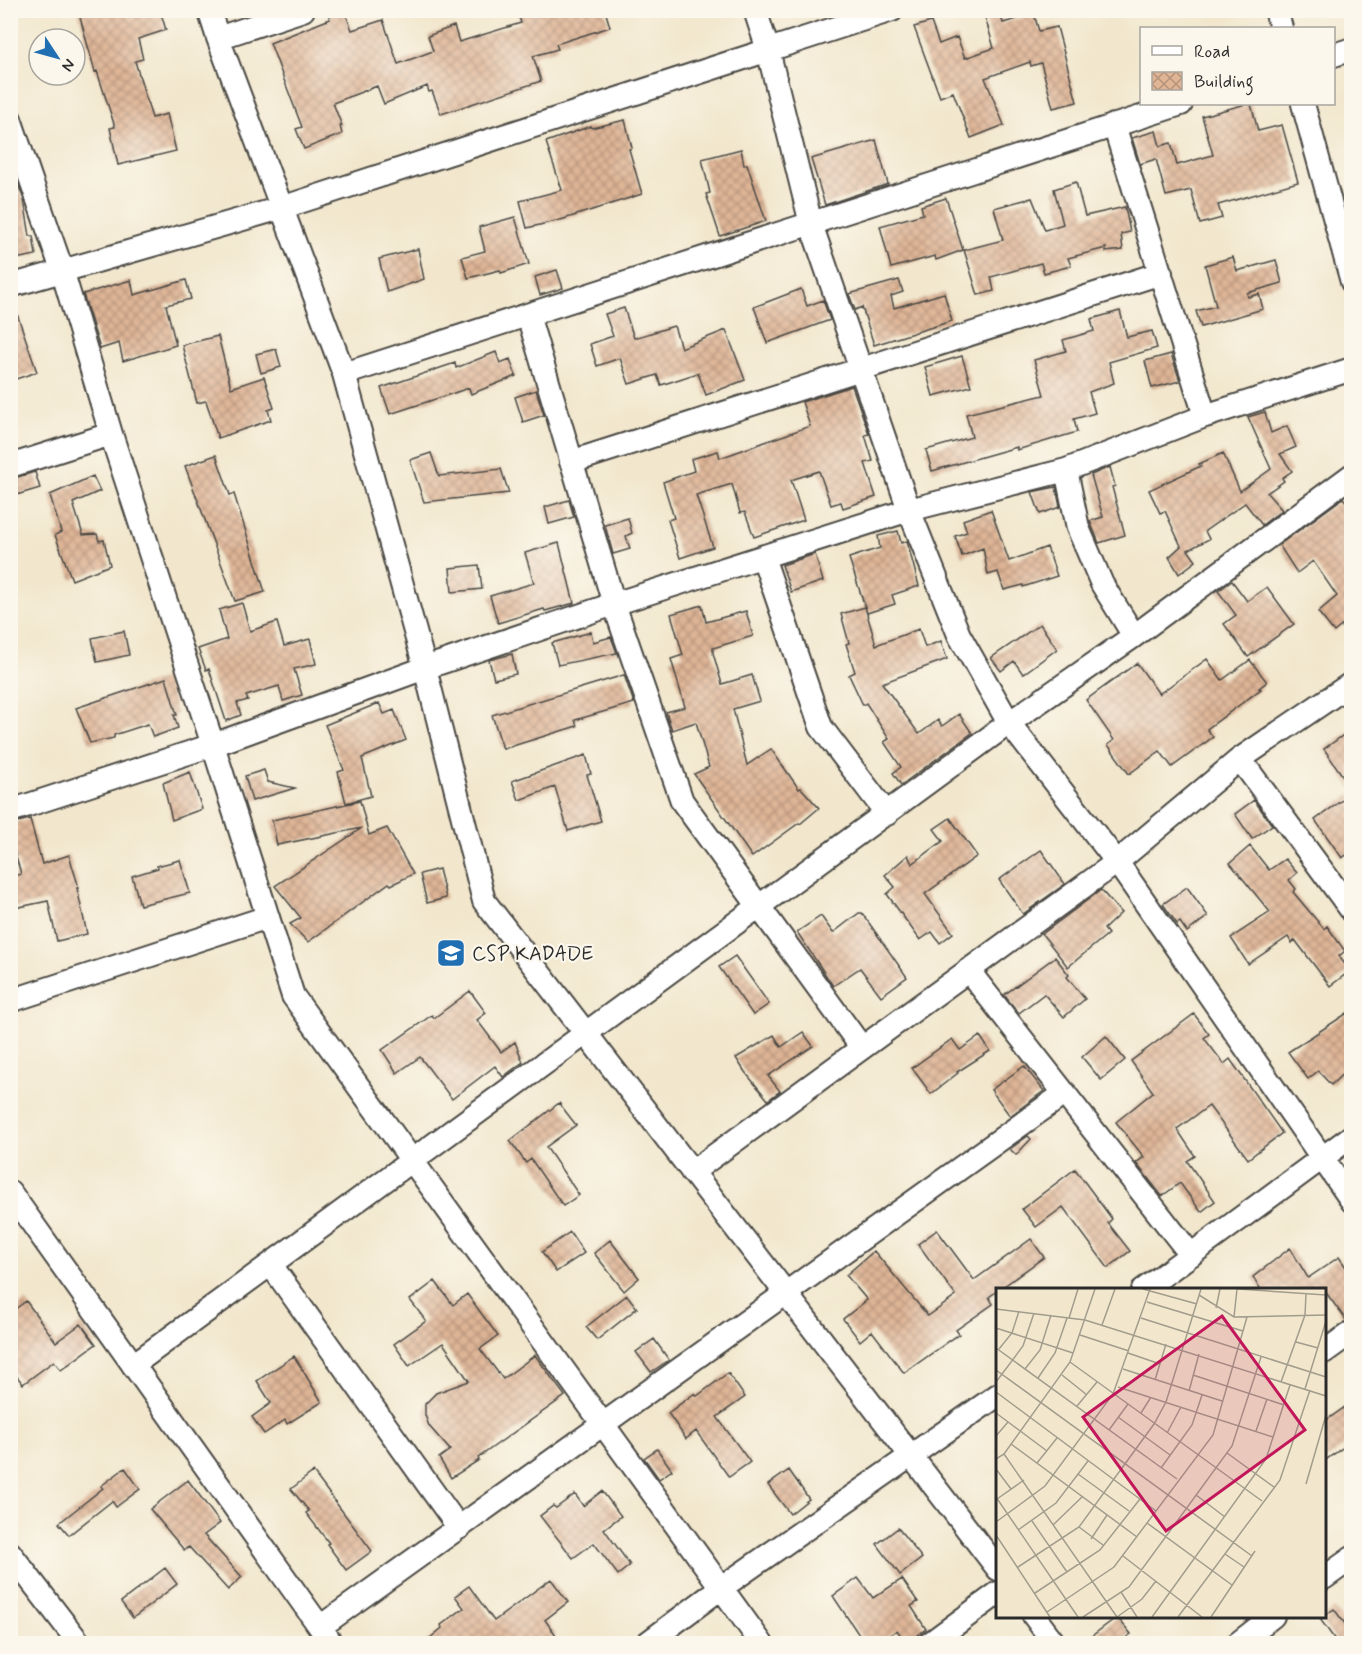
<svg xmlns="http://www.w3.org/2000/svg" width="1362" height="1654" font-family="Mynerve,sans-serif">
  <style>
    .building { fill: url(#building-cross-hatch) }
    .lines { fill: none; stroke-linecap: round; stroke-linejoin: round }
    .street-casing { stroke: #494743; stroke-width: 26 }
    .street { stroke: #fff; stroke-width: 22 }
    .labels { text-anchor: middle; stroke-width: 4.5; stroke-linejoin: round; paint-order: stroke }
    .poi-label { font-size: 20px; fill: #2b2b2b; stroke: #fbf7ec; text-anchor: start }
    .inset-road { fill: none; stroke: #a29c8c; stroke-width: 1.5 }
    .view { fill: #c2185b; fill-opacity: 0.15; stroke: #c2185b; stroke-width: 3 }
    .inset-edge { fill: none; stroke: #2b2b2b; stroke-width: 3 }
  </style>
  <defs>
    <pattern id="building-cross-hatch" width="8" height="8" patternUnits="userSpaceOnUse" patternTransform="scale(1.5)"><rect width="8" height="8" fill="#dfb596"/><path d="M0 0l8 8M0 8l8-8" fill="none" stroke="#b5937b"/></pattern>
  </defs>
  <rect width="100%" height="100%" fill="#fbf7ec"/>
  <filter id="ink" filterUnits="userSpaceOnUse"><feTurbulence type="fractalNoise" baseFrequency=".0167" numOctaves="2"/><feDisplacementMap in="SourceGraphic" scale="12" xChannelSelector="R" yChannelSelector="G"/><feConvolveMatrix kernelMatrix="1 2 1 2 8 2 1 2 1" color-interpolation-filters="sRGB"/></filter>
  <filter id="wash" filterUnits="userSpaceOnUse"><feTurbulence type="fractalNoise" baseFrequency=".008" numOctaves="4" result="noise"/><feDisplacementMap in="SourceGraphic" scale="24" xChannelSelector="R" yChannelSelector="G"/><feGaussianBlur stdDeviation="1.35" result="paint"/><feColorMatrix in="noise" values="0 0 0 0 0 0 0 0 0 0 0 0 0 0 0 0 0 1.4 0 .05"/><feComposite in="paint" operator="in"/></filter>
  <g filter="url(#wash)">
    <rect width="100%" height="100%" fill="#f2e7cd"/>
    <g id="blocks">
      <path class="building" d="M78,10H127L129,18L152,10H160L166,30L138,39L143,59L135,61L152,118L167,114L176,151L118,165L110,128L115,127L97,71L95,72Z
        M344,10L352,30L383,20L398,64L433,51L428,36L454,26L459,42L521,23L517,10H605L610,27L556,44L558,49L533,56L541,81L441,114L432,91L429,92L427,86L384,104L377,86L333,103L342,126H340L342,134L304,149L296,129L302,127L270,43L330,19L329,16Z
        M983,10H999L1003,23L1034,14L1039,31L1057,27L1077,102L1053,108L1041,63L1031,66L1030,62L985,78L1004,125L971,138L953,92L940,97L914,27L931,22L939,44L957,37L965,58L994,48Z
        M1246,104H1251L1258,131L1282,125L1298,182L1218,205L1222,218L1200,224L1191,190L1166,196L1156,159L1140,164L1132,138L1156,131L1160,146L1171,143L1177,165L1213,155L1202,116Z
        M625,120L632,148L629,149L642,194L564,219L527,228L520,201L562,190L546,142L591,126L592,128Z
        M876,140L888,184L825,205L811,159Z
        M741,149L744,165L747,164L766,221L720,236L706,194L710,193L702,159Z
        M10,176H15L24,200L30,236H33L36,255L10,260Z
        M1076,182L1085,216L1125,207L1130,232L1121,234L1123,250L1106,252V248L1068,258L1071,266L1044,273L1041,263L991,277L994,291L978,295L964,250L1003,240L994,208L1032,198L1045,230L1063,224L1054,189Z
        M946,198L963,250L936,260L935,256L891,268L880,226L923,214L921,206Z
        M515,217L529,264L501,273L500,270L468,278L462,257L485,251L479,227Z
        M418,249L424,279L387,292L379,259Z
        M1233,257L1237,271L1276,260L1282,283L1247,293L1248,297L1259,294L1263,309L1201,327L1196,311L1216,306L1205,265Z
        M557,270L563,288L540,295L535,277Z
        M131,280L134,295L186,280L191,299L166,305L176,345L123,361L119,343L100,349L83,294Z
        M899,280L903,292L891,296L894,308L944,293L952,321L874,345L862,307L855,310L849,294Z
        M801,289L807,306L823,300L830,320L767,343L754,307Z
        M10,302H13L37,372L10,381Z
        M624,308L634,338L674,326L681,348L726,330L745,380L706,395L698,373L661,385L657,375L629,384L620,358L597,366L590,344L613,336L605,314Z
        M1120,311L1127,337L1152,331L1157,348L1109,362L1114,383L1089,392L1095,413L1074,419L1077,432L1017,450V447L932,471L926,450L972,437L966,414L1044,395L1034,360L1066,351L1063,340L1094,331L1091,319Z
        M218,336L231,388L264,377L274,408L268,410L271,420L218,438L206,401L197,403L182,345Z
        M276,349L281,367L261,373L256,354Z
        M496,352L500,363L510,359L516,376L471,394L469,388L390,414L381,388L455,363L456,368Z
        M1171,354L1180,381L1152,388L1145,361Z
        M962,356L971,386L933,396L925,367Z
        M852,386L869,434L865,435L873,461L865,463L876,497L843,508L841,502L831,505L819,471L791,480L804,520L754,537L745,512L740,513L732,484L696,495L713,547L680,558L668,520L674,518L663,482L694,471L691,459L718,451L720,458L810,426L802,402Z
        M536,390L544,415L523,422L515,397Z
        M1265,412L1271,433L1287,426L1296,447L1280,454L1292,471L1282,478L1284,481L1267,493L1282,510L1262,525L1245,503L1205,531L1209,539L1188,550L1196,561L1179,574L1169,557L1181,546L1165,511L1160,513L1149,490L1201,466L1199,464L1223,453L1240,491L1271,469L1248,417Z
        M431,453L439,476L501,469L509,493L424,502L410,460Z
        M216,455L230,495L234,494L265,592L235,601L185,466Z
        M1110,467L1115,486L1112,487L1125,535L1099,543L1090,521L1103,517L1091,475Z
        M35,472L40,488L10,497V479Z
        M93,476L100,491L73,503L83,535L97,534L99,541L104,540L110,565L72,580L55,535L61,532L50,495Z
        M1056,487L1060,507L1040,514L1032,492Z
        M1343,498L1352,508V617L1334,632L1318,612L1337,596L1313,561L1297,573L1279,545Z
        M569,500L574,517L549,524L545,507Z
        M991,510L1009,561L1047,547L1057,576L1023,587V585L1004,590L998,572L988,575L983,548L962,556L955,536L967,532L963,520Z
        M628,518L632,533L626,536L630,549L613,554L605,525Z
        M898,531L901,543L907,541L908,545L919,586L892,595L895,604L867,613L849,558L880,548L878,536Z
        M559,543L574,603L545,611L544,609L498,623L490,596L534,583L525,553Z
        M815,554L823,581L791,592L782,565Z
        M479,565L482,589L452,592L450,568Z
        M1232,581L1247,601L1267,587L1294,624L1248,657L1224,624L1236,615L1218,591Z
        M242,603L250,631L277,622L284,646L310,639L316,664L294,669L302,695L283,701L279,686L246,696L248,700L237,703L241,715L226,721L209,669L206,670L198,649L227,639L219,610Z
        M702,605L706,622L746,611L753,636L713,648V653L722,684L752,675L760,701L733,709L747,765L771,749L799,789L801,788L819,808L800,824L799,823L752,857L694,774L709,767L696,722L672,730L666,712L685,707L671,659L683,655L671,614Z
        M865,607L876,645L919,629L925,647L941,641L947,659L882,683L919,734L938,720L942,726L959,714L972,733L901,785L893,773L901,767L884,742L889,739L866,703L863,705L849,675L855,672L846,644L849,643L841,614Z
        M1040,624L1057,649L1023,674L1014,661L1001,671L991,658Z
        M124,631L129,655L97,662L92,638Z
        M591,632L593,642L611,637L617,653L558,665L552,643Z
        M512,654L516,674L494,679L489,660Z
        M1207,659L1222,680L1250,660L1267,682L1259,688L1261,689L1207,729L1213,737L1172,767L1160,751L1129,774L1108,745L1114,740L1086,700L1137,663L1159,694Z
        M624,675L634,703L575,720L577,726L503,749L492,715Z
        M166,678L177,715H174L178,728L153,737L148,724L114,735V738L90,743L76,708Z
        M379,703L384,714L394,710L406,740L362,758L371,796L346,803L338,772L344,770L325,725Z
        M1352,729V735L1351,788L1324,749Z
        M586,755L591,774L587,775L601,821L568,831L555,787L519,800L512,781Z
        M264,770L268,782L295,788L252,801L245,776Z
        M190,772L202,809L172,820L163,783Z
        M1352,793V851L1342,858L1315,820Z
        M1254,800L1272,825L1252,839L1235,814Z
        M360,801L369,835L387,828L413,874L391,885L389,883L308,942L290,924L301,918L275,886L362,828L277,845L272,820Z
        M950,818L977,856L925,894L953,933L940,943L932,932L920,940L887,894L895,887L885,875L908,855L912,864L943,841L934,829Z
        M30,819L42,864L69,855L79,888H77L87,934L57,941L48,901L10,909V877L21,874L10,837V824Z
        M1250,846L1269,870L1285,859L1297,873L1289,880L1296,889L1293,892L1324,929L1327,926L1345,951L1339,956L1350,971L1330,986L1295,940L1292,943L1288,937L1248,964L1231,938L1270,912L1230,863Z
        M1041,850L1065,884L1023,914L999,880Z
        M180,860L190,893L140,905L132,876L158,868L157,866Z
        M439,869L446,898L427,903L420,874Z
        M1187,887L1208,916L1187,932L1180,922L1177,924L1163,904Z
        M1101,890L1121,913L1104,929L1108,934L1068,967L1042,934Z
        M859,913H862L907,977L881,996L860,968L833,986L797,932L821,916L833,933Z
        M735,956L769,1004L753,1015L719,967Z
        M1055,957L1069,975L1067,977L1085,999L1064,1017L1044,994L1019,1013L1004,995Z
        M470,991L486,1013L477,1020L501,1052L515,1042L523,1062L503,1077L495,1066L452,1099L420,1057L397,1073L382,1050L432,1015L434,1018Z
        M1352,1010V1065L1331,1085L1318,1071L1308,1079L1288,1052Z
        M1194,1014L1209,1034L1204,1038L1224,1064L1230,1059L1282,1133L1248,1159L1209,1106L1177,1129L1195,1156L1187,1161L1215,1201L1201,1212L1180,1183L1162,1196L1136,1163L1144,1157L1116,1122L1153,1092L1131,1061Z
        M803,1032L813,1046L768,1076L780,1091L768,1100L745,1072L736,1058L774,1035L781,1047Z
        M980,1036L990,1051L957,1072L958,1073L931,1094L912,1068L952,1039L960,1050Z
        M1106,1036L1125,1060L1101,1080L1082,1057Z
        M1024,1066L1044,1091L1010,1116L991,1090Z
        M559,1103L576,1125L546,1147L579,1195L563,1206L531,1159L526,1163L510,1141Z
        M1028,1136L1031,1139L1016,1155L1010,1149Z
        M1075,1169L1112,1219L1108,1223L1130,1251L1108,1268L1063,1207L1036,1227L1022,1209Z
        M937,1230L974,1280L1031,1239L1044,1257L989,1297L993,1304L956,1330L959,1334L904,1373L872,1331L860,1341L843,1319L867,1300L846,1275L874,1251L928,1316L956,1296L918,1244Z
        M570,1232L584,1253L556,1272L542,1252Z
        M610,1240L639,1278L624,1291L594,1253Z
        M1290,1248L1308,1278L1339,1257L1352,1276V1319L1346,1320L1324,1290H1261L1253,1277Z
        M435,1281L453,1305L467,1294L498,1336L480,1349L503,1379L535,1355L565,1396L496,1445L478,1458L479,1460L451,1478L439,1458L450,1450L429,1426L425,1415V1404L436,1393L469,1381L443,1343L409,1366L394,1344L426,1321L410,1300Z
        M627,1295L637,1308L597,1340L586,1327Z
        M26,1301L56,1342L81,1324L96,1344L61,1370L54,1361L23,1384L10,1368V1313Z
        M654,1339L669,1360L651,1372L636,1352Z
        M294,1356L322,1402L287,1424L285,1420L264,1434L252,1417L271,1403L257,1381Z
        M728,1373L745,1397L717,1417L750,1462L729,1477L696,1431L686,1439L668,1413L695,1393L697,1396Z
        M1352,1402V1441L1324,1461V1422Z
        M657,1449L672,1470L659,1479L644,1458Z
        M125,1468L140,1489L116,1507L112,1501L69,1535L59,1523L103,1488L101,1486Z
        M789,1470L809,1499L790,1514L768,1485Z
        M313,1472L372,1551L346,1570L327,1544L329,1543L306,1513L309,1511L291,1489Z
        M188,1480L220,1523L204,1535L242,1577L228,1590L189,1547L184,1550L150,1509Z
        M602,1491L621,1516L604,1529L630,1565L618,1575L594,1543L573,1558L540,1516L553,1506L556,1508L575,1494L583,1506Z
        M898,1528L922,1558L900,1575L877,1544Z
        M165,1568L177,1584L133,1618L121,1602Z
        M858,1578L873,1598L902,1579L918,1602L911,1606L926,1629L906,1643L897,1630L877,1644H865L833,1596Z
        M551,1579L568,1602L545,1620L556,1635L546,1644H423L442,1628L441,1625L464,1608L455,1596L469,1586L494,1621Z
        M1334,1609L1352,1633V1637L1343,1644H1338L1320,1619Z
        M1117,1617L1131,1634L1118,1644H1081Z"/>
    </g>
  </g>
  <g filter="url(#ink)">
    <use href="#blocks" fill-opacity="0" stroke="#494743" stroke-width="1.5"/>
    <g class="lines">
      <g class="street-casing">
        <path id="street" d="M209,10L218,38L344,374L425,668L484,901L998,1569
          M755,10L768,50L811,224L909,510L959,635L1009,723L1117,862L1352,1201
          M1276,10L1281,28
          M218,38L303,10
          M1334,55L1352,49
          M1303,104L1352,282
          M10,119L62,270L111,434L213,745L293,996L762,1644
          M1114,125L1205,416
          M10,286L281,208L892,10
          M528,315L614,604L682,801L862,1048
          M344,374L1181,104
          M571,462L1161,273
          M10,466L111,434
          M1066,470L1078,528L1102,584L1134,636
          M763,557L821,727L887,814
          M1240,759L1352,911
          M10,811L213,745L425,668L614,604L909,510L1066,470L1205,416L1352,369
          M968,970L1191,1255
          M10,1001L268,917
          M692,1172L1117,862L1240,759L1352,683
          M10,1192L332,1644
          M271,1265L459,1528
          M1143,1290L1352,1136
          M1324,1352L1352,1332
          M133,1365L1009,723L1134,636L1352,475
          M10,1553L80,1644
          M1324,1578L1352,1558
          M1034,1616L1055,1644
          M320,1627L1065,1093
          M646,1644L721,1588L998,1395
          M929,1644L998,1593
          M1237,1644L1273,1616"/>
      </g>
      <use href="#street" class="street"/>
    </g>
  </g>
  <defs>
    <g id="school-square" transform="scale(1.5)"><rect x="-9" y="-9" width="18" height="18" rx="4" fill="#1f6fb2" stroke="#fbf7ec"/><path d="M0-5L7-2L0 1L-7-2ZM-4 1L0 2.5L4 1V4Q0 6-4 4Z" fill="#fff"/></g>
  </defs>
  <g fill-rule="evenodd">
    <use href="#school-square" x="451" y="953"/>
  </g>
  <g class="labels">
    <g class="poi-label">
      <text x="472" y="960">CSP KADADE</text>
    </g>
  </g>
  <g transform="translate(996 1288)">
    <rect width="330" height="330" fill="#f2e7cd"/>
    <path class="inset-road" d="M147,1L201,16M242,1L330,7M203,7L238,29L330,27M151,14L247,43M220,20L224,1M0,21L89,32L330,108M238,29L241,1M73,30L82,1M145,30L330,89M106,37L119,1M0,40L77,65M84,47L133,63M300,54L322,60M0,60L181,191M3,61L16,45L23,23M132,65L164,76M74,74L266,213M29,81L44,62L55,27M127,81L226,113M0,82L256,268M66,87L91,107M197,87L288,117M42,90L59,65L71,30M159,92L170,56M0,94L27,58L38,25M285,94L309,27L310,6M122,99L277,149M309,101L330,33M193,103L203,66M0,104L160,223M81,118L101,94M0,125L51,163M145,125L155,109M122,129L174,167M113,142L132,116M260,143L271,111M171,145L185,119M0,148L12,134M15,156L141,249M231,165L278,199M8,166L121,329M0,171L8,166L74,74L99,1M41,175L61,150M165,180L196,137L206,107M0,181L15,201M82,186L133,223M310,196L330,127M200,207L229,229M0,209L82,329M1,211L28,192M36,233L71,284M0,234L49,198L117,106L154,1M151,235L236,297M57,237L86,209M83,239L107,257M22,242L60,215L92,173M0,247L54,329M95,251L111,227M229,266L248,279M127,268L206,329M22,279L83,239L158,136L170,114L205,1M125,304L141,329M39,305L104,262L144,211M51,324L118,279L217,147L251,29M87,329L133,299L236,158L265,69M121,329L146,311L160,293M156,329L270,171L294,97M182,329L284,192L314,102M215,329L259,263"/>
    <path class="view" d="M226,28L309,142L170,243L87,129Z"/>
    <rect width="330" height="330" class="inset-edge"/>
  </g>
  <rect width="1362" height="1654" fill="none" stroke="#fbf7ec" stroke-width="36"/>
  <rect x="1140" y="27" width="195" height="78" fill="#fbf7ec" stroke="#a8a59f" stroke-width="1.5"/>
  <rect x="1152" y="46" width="30" height="9" fill="#ffffff" stroke="#a8a59f" stroke-width="1.5"/>
  <text x="1194" y="57" font-size="18" fill="#2b2b2b">Road</text>
  <rect x="1152" y="72" width="30" height="18" fill="url(#building-cross-hatch)" stroke="#a8a59f" stroke-width="1.5"/>
  <text x="1194" y="87" font-size="18" fill="#2b2b2b">Building</text>
  <g transform="translate(57 57) rotate(126)"><circle r="28" fill="#fbf7ec" stroke="#a8a59f" stroke-width="1.5"/>
  <path d="M0-4.5L10 22L0 15L-10 22Z" fill="#1f6fb2"/>
  <text y="-9" font-size="16" font-weight="bold" text-anchor="middle" fill="#2b2b2b">N</text>
  </g>
</svg>
